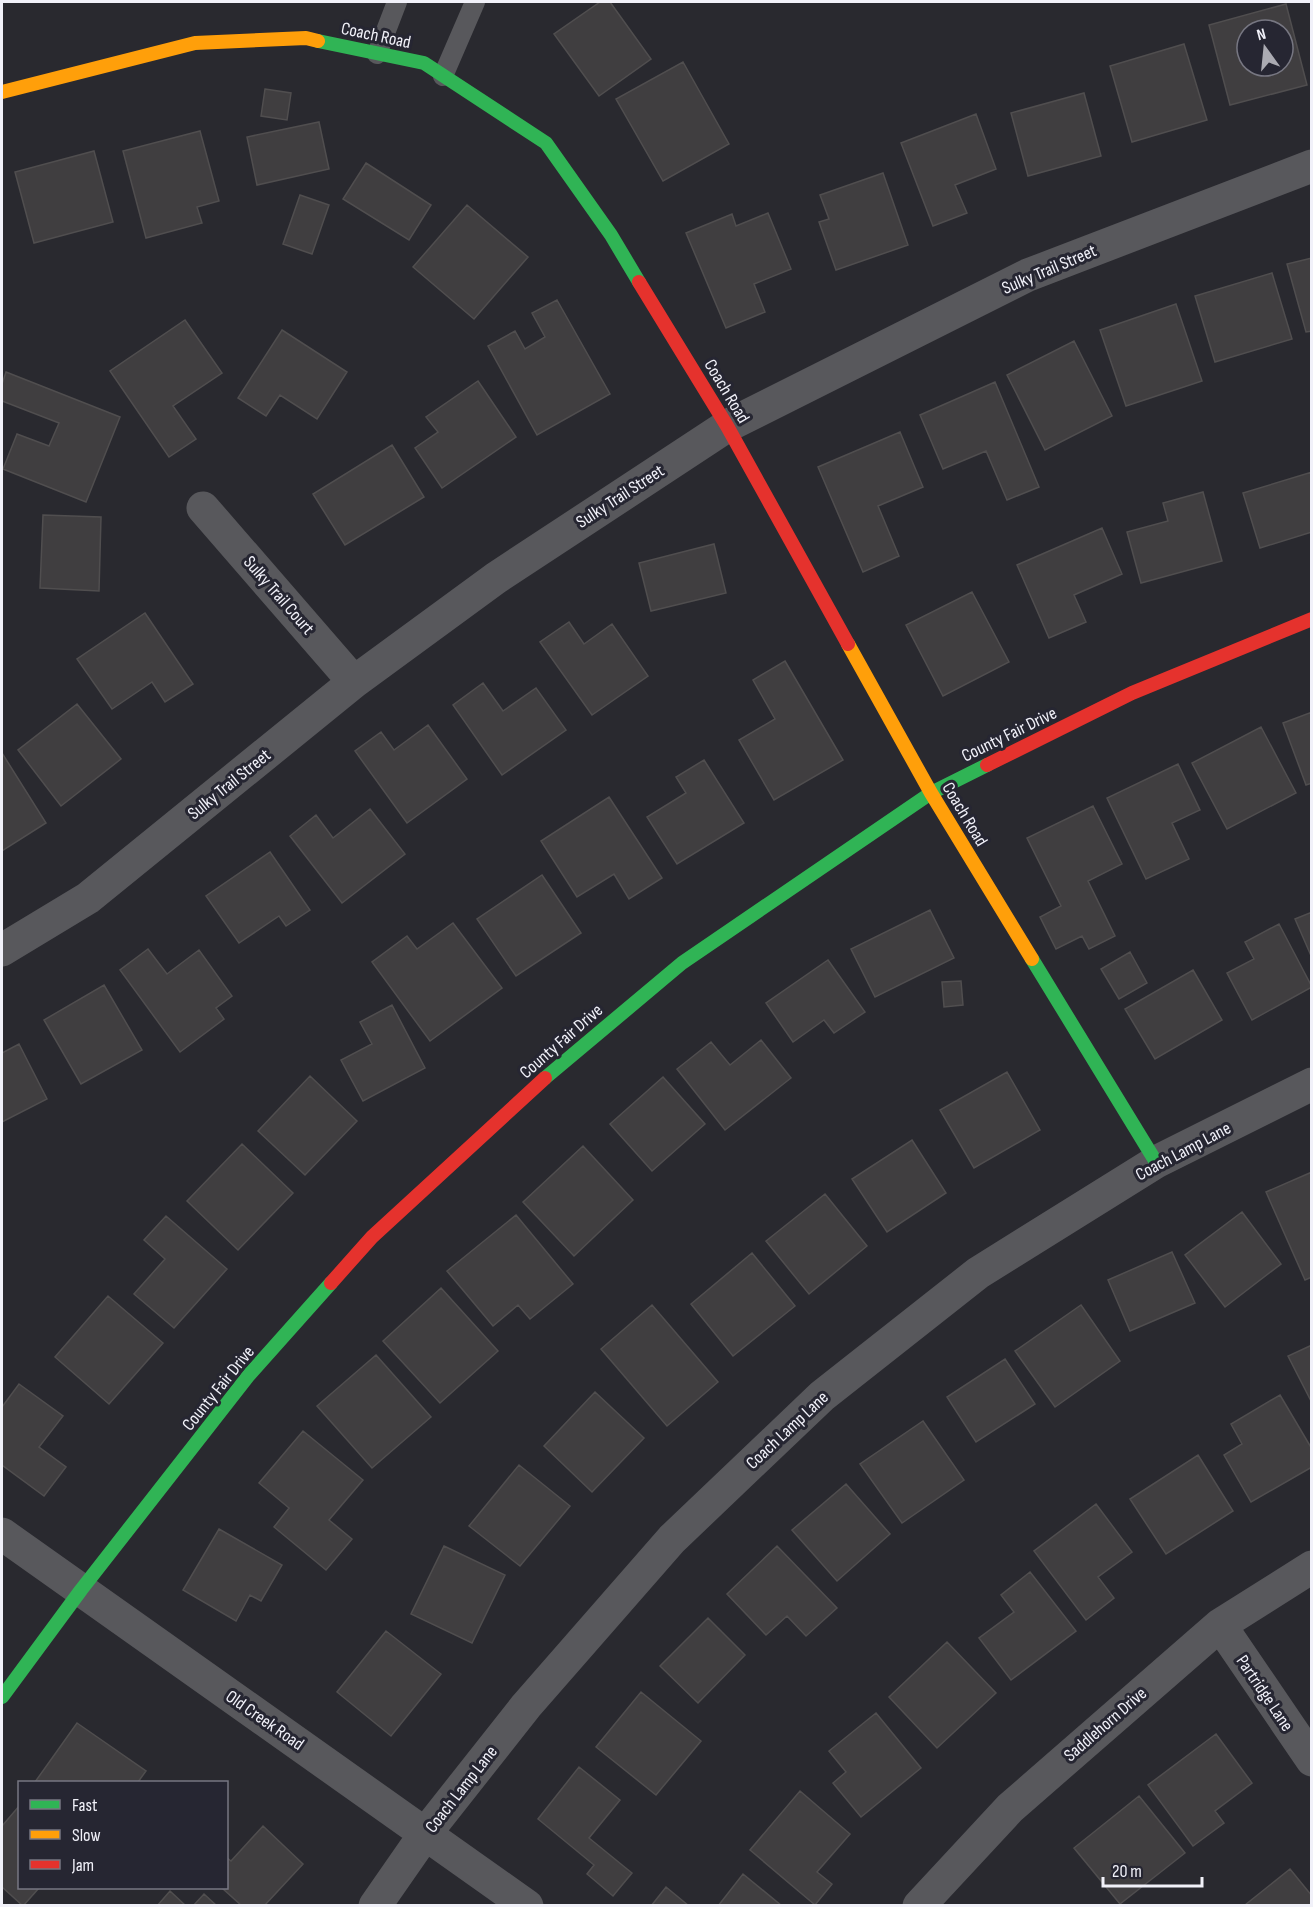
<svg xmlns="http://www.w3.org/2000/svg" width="1313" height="1907" font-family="'Sofia Sans Condensed',sans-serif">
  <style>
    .building { fill: #403e40; stroke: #504e4f; stroke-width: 1.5; fill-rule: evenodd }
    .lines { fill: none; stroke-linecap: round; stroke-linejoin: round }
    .lane { stroke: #58585c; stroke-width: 20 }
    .street { stroke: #58585c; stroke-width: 33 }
    .fast { stroke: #30b455; stroke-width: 14 }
    .slow { stroke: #ff9f0a; stroke-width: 14 }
    .jam { stroke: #e5322d; stroke-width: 14 }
    .labels { text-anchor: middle; stroke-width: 6; stroke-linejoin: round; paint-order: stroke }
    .street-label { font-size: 18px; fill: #f1f1f9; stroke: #262632 }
  </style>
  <rect width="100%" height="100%" fill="#29292f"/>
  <path class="building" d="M600,2H610L651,59L599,96L554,34Z
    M1286,4L1307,85L1230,105L1209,25ZM1247,30H1283V66H1247Z
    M1184,44L1207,120L1132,142L1110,66Z
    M683,62L729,144L663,181L616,99Z
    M265,89L291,93L287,120L261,116Z
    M1084,93L1101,156L1028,176L1011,113Z
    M976,114L996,169L955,185L967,213L933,226L901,143Z
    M319,122L329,169L257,185L247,137Z
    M200,131L219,201L197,207L202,223L146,238L123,151Z
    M94,151L113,222L34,243L15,172Z
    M366,163L431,205L409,240L343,199Z
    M883,173L908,245L836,270L819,222L829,219L820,195Z
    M300,195L329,205L312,254L283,244Z
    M467,205L528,257L474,319L413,267Z
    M768,213L791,269L754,284L765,312L726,328L686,233L732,214L736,226Z
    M1312,258V331L1306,332L1287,264Z
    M1272,273L1292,339L1215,362L1195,296Z
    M557,300L610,394L537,435L488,346L515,331L525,349L545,337L532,313Z
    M1176,304L1202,381L1126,406L1100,330Z
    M185,320L222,373L173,406L196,439L169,457L110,371Z
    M282,330L347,372L317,419L280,395L266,416L238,398Z
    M1074,341L1112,416L1045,450L1007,375Z
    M6,372L120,417L86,502L3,469L17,434L49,446L59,423L2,401V384Z
    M478,381L516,437L442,488L415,448L438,432L426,417Z
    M995,382L1039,487L1007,500L986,451L943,469L920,415Z
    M900,432L923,487L878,506L899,556L863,572L818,467Z
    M392,445L424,497L345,545L313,494Z
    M1312,472V532L1260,548L1243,493Z
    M1203,492L1222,561L1141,583L1127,532L1168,521L1163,503Z
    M43,515L101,517L99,591L40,588Z
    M1102,528L1122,574L1074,595L1086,622L1049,638L1017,565Z
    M714,544L726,593L651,611L639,563Z
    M972,592L1009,662L943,696L906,625Z
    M145,613L193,684L165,702L152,682L112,709L77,659Z
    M569,622L584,644L612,624L648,676L592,715L540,642Z
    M785,661L843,760L774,800L739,740L775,719L753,680Z
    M483,683L503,711L536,688L566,730L502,775L453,705Z
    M77,704L121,759L61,806L18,750Z
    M1312,712V783L1306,785L1283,723Z
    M428,725L467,779L407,823L355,751L381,732L394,750Z
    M1261,727L1296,793L1227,829L1192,763Z
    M2,753L46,823L2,851Z
    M704,760L744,823L677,864L647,817L686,793L676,777Z
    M1178,764L1200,810L1172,823L1189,859L1146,879L1107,798Z
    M609,797L662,878L629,899L614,874L577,897L541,841Z
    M1093,806L1122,864L1088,881L1115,936L1089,949L1082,936L1056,949L1040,917L1061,906L1027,838Z
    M370,809L405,854L342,903L290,836L316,815L333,838Z
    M270,852L310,910L286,926L279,916L239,943L206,896Z
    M542,875L581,933L516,976L477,919Z
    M930,910L954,958L875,997L851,949Z
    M1312,912V958L1295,919Z
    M453,923L502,988L430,1041L372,962L407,936L417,949Z
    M1279,924L1312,987L1252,1020L1227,973L1254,959L1245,942Z
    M148,949L167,974L199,950L232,996L216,1008L224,1019L180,1052L120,970Z
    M1130,952L1147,983L1119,999L1101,969Z
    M828,960L865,1012L834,1033L824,1020L793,1042L766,1003Z
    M1193,970L1222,1020L1155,1059L1125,1009Z
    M961,981L963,1005L944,1007L942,982Z
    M104,985L142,1050L81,1084L44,1020Z
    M392,1005L425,1068L363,1101L341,1060L372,1044L360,1022Z
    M761,1040L791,1078L725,1130L677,1069L711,1042L730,1065Z
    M19,1044L47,1099L2,1122V1053Z
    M1007,1072L1040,1130L974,1168L940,1110Z
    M310,1076L357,1121L305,1175L258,1131Z
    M663,1077L705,1124L652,1171L610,1124Z
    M912,1140L946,1193L887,1232L852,1179Z
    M242,1144L293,1193L238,1250L187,1201Z
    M583,1146L633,1200L574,1256L523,1202Z
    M1312,1172V1277L1305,1280L1266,1192Z
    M825,1194L867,1246L809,1294L766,1241Z
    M1242,1212L1281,1264L1225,1307L1185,1255Z
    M516,1215L573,1284L530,1319L518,1305L493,1326L447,1271Z
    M166,1216L227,1269L174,1328L134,1294L165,1259L144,1240Z
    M1172,1252L1195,1303L1130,1331L1108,1280Z
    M752,1253L795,1306L733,1356L691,1304Z
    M441,1288L498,1351L440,1403L383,1341Z
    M108,1296L163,1343L109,1404L55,1357Z
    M652,1305L718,1382L667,1426L601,1349Z
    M1081,1305L1120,1361L1055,1407L1015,1351Z
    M1312,1345V1403L1288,1356Z
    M376,1355L431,1417L372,1468L317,1406Z
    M1005,1359L1035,1404L976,1442L947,1397Z
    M19,1384L63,1416L39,1447L66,1467L44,1496L2,1465V1407Z
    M595,1392L644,1438L592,1492L544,1446Z
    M1280,1395L1312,1449V1467L1251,1502L1224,1455L1242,1444L1231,1424Z
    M923,1421L964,1480L902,1523L860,1464Z
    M303,1431L363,1480L329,1520L352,1539L326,1570L274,1527L289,1508L259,1483Z
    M1198,1455L1233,1511L1166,1554L1130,1499Z
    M519,1465L570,1506L520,1566L469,1526Z
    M846,1484L890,1534L837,1581L792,1530Z
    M1096,1504L1132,1552L1098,1577L1114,1598L1086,1620L1034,1551Z
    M219,1529L282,1565L261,1601L250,1595L236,1621L183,1590Z
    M444,1546L505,1575L472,1643L411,1614Z
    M777,1546L837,1608L806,1636L787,1616L766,1635L727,1594Z
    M1030,1572L1076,1631L1011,1680L979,1638L1014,1612L1001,1595Z
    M708,1618L745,1655L698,1703L660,1666Z
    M386,1631L441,1674L391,1736L337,1692Z
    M947,1642L996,1693L937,1748L889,1697Z
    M641,1692L701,1741L656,1795L596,1747Z
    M876,1713L921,1768L861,1817L833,1783L846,1772L829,1751Z
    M77,1723L146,1771L138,1782H35Z
    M1216,1734L1252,1783L1215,1811L1224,1823L1193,1846L1148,1785Z
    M579,1767L620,1800L589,1838L632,1873L613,1896L587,1874L594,1865L538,1819Z
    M800,1791L850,1834L817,1872L832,1884L815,1905L750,1850Z
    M1139,1796L1185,1853L1120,1904L1074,1848Z
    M20,1805V1888H39L23,1906L2,1887V1826Z
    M263,1826L303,1864L264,1906H242L222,1888H226V1857L231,1861Z
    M1290,1869L1312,1896V1906L1245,1905Z
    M743,1874L782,1906H718Z
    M666,1887L689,1906H651Z
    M170,1891L186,1906H157Z
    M204,1894L217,1906H193Z"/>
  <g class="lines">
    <path class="lane" d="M377,54L397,2
      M443,76L475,2"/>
    <path class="street" d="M203,508L354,682
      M2,950L88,898L354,682L496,578L727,426L1028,275L1312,166
      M2,1534L527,1906
      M1220,1625L1312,1760
      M375,1906L425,1834L526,1706L672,1539L822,1396L978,1273L1156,1162L1312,1084
      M919,1906L1010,1808L1220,1625L1312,1567"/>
    <path class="fast" d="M318,41L424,63L546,143L611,235L639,282
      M1032,959L1156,1162
      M545,1078L682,963L931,793L987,765
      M2,1697L81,1590L249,1375L331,1283"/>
    <path class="slow" d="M2,92L195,43L306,38L318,41
      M848,644L931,793L1032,959"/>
    <path class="jam" d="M639,282L727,426L848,644
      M987,765L1132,693L1312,619
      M331,1283L372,1237L545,1078"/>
  </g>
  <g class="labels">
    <g class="street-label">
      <text transform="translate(376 35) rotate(12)" y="6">Coach Road</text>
      <text transform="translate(1049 269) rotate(-23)" y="6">Sulky Trail Street</text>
      <text transform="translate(727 391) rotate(59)" y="6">Coach Road</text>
      <text transform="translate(620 496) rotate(-33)" y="6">Sulky Trail Street</text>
      <text transform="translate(279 595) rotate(49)" y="6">Sulky Trail Court</text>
      <text transform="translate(1009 734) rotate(-26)" y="6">County Fair Drive</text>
      <text transform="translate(229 784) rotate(-39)" y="6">Sulky Trail Street</text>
      <text transform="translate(965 814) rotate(59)" y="6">Coach Road</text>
      <text transform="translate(561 1041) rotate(-41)" y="6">County Fair Drive</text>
      <text transform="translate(1183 1151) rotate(-28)" y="6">Coach Lamp Lane</text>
      <text transform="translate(218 1388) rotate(-51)" y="6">County Fair Drive</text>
      <text transform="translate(787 1430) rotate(-43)" y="6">Coach Lamp Lane</text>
      <text transform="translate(1265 1693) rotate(56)" y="6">Partridge Lane</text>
      <text transform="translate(265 1720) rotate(35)" y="6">Old Creek Road</text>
      <text transform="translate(1105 1724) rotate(-41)" y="6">Saddlehorn Drive</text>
      <text transform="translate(461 1789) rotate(-52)" y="6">Coach Lamp Lane</text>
    </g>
  </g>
  <rect width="1313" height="1907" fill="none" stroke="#f1f1f9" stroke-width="6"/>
  <rect x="18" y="1781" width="210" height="108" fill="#262632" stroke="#777782" stroke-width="1.5"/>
  <rect x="30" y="1800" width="30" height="9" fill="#30b455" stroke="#777782" stroke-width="1.5"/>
  <text x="72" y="1811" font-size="18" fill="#f1f1f9">Fast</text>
  <rect x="30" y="1830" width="30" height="9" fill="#ff9f0a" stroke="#777782" stroke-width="1.5"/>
  <text x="72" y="1841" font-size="18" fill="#f1f1f9">Slow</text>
  <rect x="30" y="1860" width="30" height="9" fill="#e5322d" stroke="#777782" stroke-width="1.5"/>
  <text x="72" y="1871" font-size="18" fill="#f1f1f9">Jam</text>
  <g transform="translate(1265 48) rotate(345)"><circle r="28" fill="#262632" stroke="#777782" stroke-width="1.5"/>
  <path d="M0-4.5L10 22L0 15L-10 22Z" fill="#ababb2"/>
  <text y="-9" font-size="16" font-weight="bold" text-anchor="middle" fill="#f1f1f9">N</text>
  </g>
  <path d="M1103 1877v9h99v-9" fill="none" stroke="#f1f1f9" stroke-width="3"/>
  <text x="1112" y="1877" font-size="18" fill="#f1f1f9" stroke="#262632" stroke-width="4.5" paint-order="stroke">20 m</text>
</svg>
